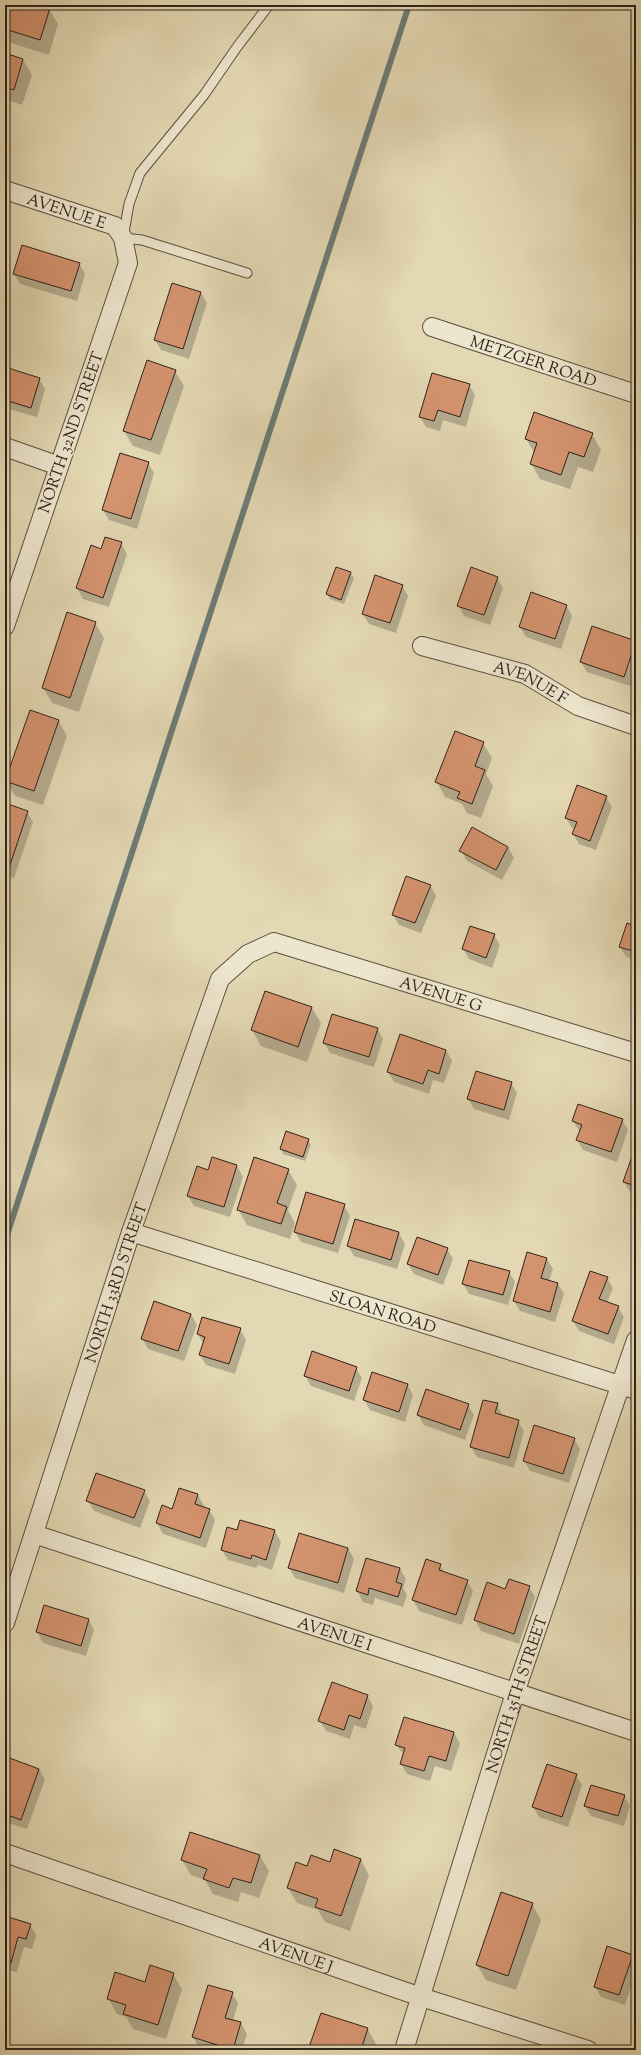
<svg xmlns="http://www.w3.org/2000/svg" width="641" height="2055" font-family="'Sorts Mill Goudy',serif">
  <style>
    .shadow { fill: #0003 }
    .lines { fill: none; stroke-linecap: round; stroke-linejoin: round }
    .stream { stroke: #6d7c77; stroke-width: 6 }
    .building { fill: #d4936f; stroke: #2f231a }
    .lane-casing { stroke: #5c5040; stroke-width: 11 }
    .street-casing { stroke: #5c5040; stroke-width: 20 }
    .lane { stroke: #ede6ce; stroke-width: 9 }
    .street { stroke: #ede6ce; stroke-width: 18 }
    .labels { text-anchor: middle; stroke-width: 3.5; stroke-linejoin: round; paint-order: stroke }
    .street-label { font-size: 16px; fill: #2f231a; stroke: #ede6ce }
  </style>
  <rect width="100%" height="100%" fill="#e3d8b3"/>
  <filter id="stains"><feTurbulence type="fractalNoise" baseFrequency=".005" numOctaves="4"/><feColorMatrix values="0 0 0 0 .2 0 0 0 0 .09 0 0 0 0 .02 0 0 0 .5 -.17"/></filter>
  <radialGradient id="worn" r=".72"><stop offset=".6" stop-color="#630" stop-opacity="0"/><stop offset="1" stop-color="#630" stop-opacity=".3"/></radialGradient>
  <path class="shadow" d="M5,5H37L49,9L58,24L49,55L5,41Z
    M5,54L23,60L32,75L22,105L5,99Z
    M79,263L85,274L77,301L20,284L14,274Z
    M201,293L207,303L189,359L161,350L155,340Z
    M5,368L39,379L45,389L37,417L5,408Z
    M175,371L184,386L160,455L133,446L124,431Z
    M469,385L475,395L466,427L443,420L440,431L426,427L420,417Z
    M592,434L601,450L593,472L578,467L570,489L540,479L531,463L535,454L526,439Z
    M148,463L154,473L137,529L109,520L103,510Z
    M121,543L127,554L109,607L83,599L77,588L102,550Z
    M337,568L351,573L354,578L344,604L330,599L327,594Z
    M497,578L503,588L490,625L464,616L458,605Z
    M402,586L408,596L396,633L369,624L363,614Z
    M566,605L572,616L561,649L526,637L520,627Z
    M95,623L104,638L79,712L52,703L43,688Z
    M635,642L636,668L630,686L587,672L581,662Z
    M58,720L67,736L43,805L15,796L6,781Z
    M483,743L492,758L486,774L493,786L481,818L467,813L462,804L445,797L437,782Z
    M606,797L612,807L596,850L579,844L573,834L575,829L572,828L566,818Z
    M5,804L27,812L33,822L14,878L5,875Z
    M508,847L514,858L502,880L467,861L461,850Z
    M430,885L436,896L421,933L399,925L393,915Z
    M636,927V960L626,957L620,947Z
    M494,935L500,945L492,968L469,959L463,949Z
    M265,993L312,1008L321,1023L307,1062L261,1046L252,1030Z
    M377,1028L383,1039L374,1067L330,1053L324,1043Z
    M446,1050L452,1061L444,1083L433,1080L429,1094L394,1082L388,1072Z
    M511,1083L517,1093L509,1120L474,1109L468,1099Z
    M622,1120L628,1130L617,1162L583,1150L577,1140L580,1132L573,1121Z
    M308,1140L311,1145L305,1161L283,1154L281,1149Z
    M636,1148V1194L630,1192L624,1182Z
    M237,1166L243,1177L230,1217L194,1206L188,1196L209,1171Z
    M288,1170L297,1185L288,1210L295,1223L290,1239L247,1225L238,1209Z
    M344,1205L350,1216L338,1253L301,1242L295,1232Z
    M356,1220L399,1233L405,1244L397,1269L354,1256L348,1246Z
    M447,1249L453,1259L443,1285L414,1274L408,1264Z
    M547,1259L553,1269L549,1281L558,1284L564,1294L555,1322L520,1311L514,1301Z
    M509,1272L515,1282L508,1305L469,1294L463,1284Z
    M607,1278L613,1288L607,1303L618,1307L624,1317L614,1344L579,1331L573,1321Z
    M191,1314L197,1325L184,1361L148,1349L142,1338Z
    M203,1318L240,1329L246,1340L235,1374L206,1365L200,1355L204,1345L198,1334Z
    M356,1368L362,1378L354,1401L311,1386L305,1376Z
    M407,1384L413,1395L405,1422L370,1410L364,1400Z
    M497,1404L503,1416L518,1421L524,1431L514,1468L477,1457L471,1447Z
    M468,1405L474,1415L465,1440L424,1425L418,1415Z
    M574,1439L580,1449L569,1483L530,1471L524,1461Z
    M144,1491L150,1501L140,1528L94,1511L88,1501Z
    M198,1495L204,1506L203,1508L209,1510L215,1520L206,1548L163,1534L157,1523L172,1510Z
    M241,1521L275,1531L281,1542L272,1570L258,1565L256,1568L228,1560L222,1550L238,1532Z
    M348,1548L354,1559L344,1593L295,1578L289,1568Z
    M440,1565L445,1573L467,1581L473,1591L462,1625L419,1611L413,1600Z
    M400,1569L406,1579L403,1588L407,1595L403,1607L375,1598L373,1605L363,1602L357,1591Z
    M488,1584L506,1590L529,1587L535,1597L519,1644L481,1631L475,1620Z
    M88,1619L94,1630L86,1656L43,1643L37,1632Z
    M367,1695L373,1706L366,1729L354,1725L350,1739L326,1731L320,1721Z
    M454,1733L460,1743L451,1771L435,1766L430,1781L407,1774L401,1764L404,1755L396,1745Z
    M5,1765L39,1769L45,1780L27,1829L5,1822Z
    M576,1775L582,1785L568,1827L539,1817L533,1807Z
    M624,1796L630,1806L624,1826L591,1816L585,1806Z
    M260,1856L269,1871L259,1898L241,1892L238,1902L213,1894L205,1880L191,1875L182,1860Z
    M361,1860L369,1875L350,1931L325,1922L318,1910L297,1903L288,1888L308,1868Z
    M532,1904L541,1920L516,1990L486,1980L477,1965Z
    M5,1917L30,1925L36,1935L32,1949L24,1947L17,1972L5,1969Z
    M632,1956L636,1962V1972L625,2005L601,1997L595,1987Z
    M173,1974L182,1989L166,2039L133,2029L126,2017L117,2014L108,1998Z
    M232,1993L238,2003L233,2021L241,2023L247,2034L242,2050H207L199,2048L193,2037Z
    M367,2028L376,2044L374,2050H309Z"/>
  <g class="lines">
    <path class="stream" d="M5,1241L409,5"/>
  </g>
  <path class="building" d="M5,5H41L50,8L40,40L5,29Z
    M5,53L23,59L14,90L5,87Z
    M22,245L80,263L71,291L13,274Z
    M172,283L201,292L183,349L154,340Z
    M147,360L176,370L151,440L123,431Z
    M5,367L40,378L31,408L5,400Z
    M432,373L470,384L460,417L438,410L434,421L419,417Z
    M534,412L593,433L584,457L569,452L561,475L530,464L537,443L525,439Z
    M120,453L149,462L131,519L102,510Z
    M636,487V503L632,502Z
    M105,537L122,542L103,598L76,588L91,545L101,549Z
    M336,567L351,572L341,600L326,594Z
    M471,567L498,577L484,615L457,606Z
    M375,575L403,585L390,623L362,614Z
    M531,592L567,605L555,639L519,627Z
    M67,612L96,622L70,698L42,688Z
    M592,626L636,641L624,677L580,662Z
    M30,710L59,720L34,791L5,781Z
    M455,731L484,742L475,766L485,770L472,804L457,798L460,792L435,782Z
    M577,785L607,796L590,841L572,834L577,822L565,818Z
    M5,803L28,811L9,868L5,867Z
    M472,827L508,847L496,870L459,851Z
    M406,876L431,885L415,923L392,915Z
    M627,923L636,926V952L619,947Z
    M470,926L495,934L486,958L462,949Z
    M265,991L312,1007L298,1047L251,1030Z
    M332,1014L378,1028L369,1057L323,1043Z
    M400,1034L446,1050L439,1074L428,1070L423,1084L387,1072Z
    M476,1071L512,1082L504,1110L467,1099Z
    M578,1104L623,1119L611,1152L576,1140L582,1125L572,1121Z
    M286,1131L309,1139L303,1157L280,1149Z
    M636,1145V1186L623,1182Z
    M212,1157L237,1165L224,1207L187,1196L197,1166L208,1170Z
    M254,1157L289,1169L277,1203L287,1207L281,1224L237,1210Z
    M306,1192L345,1204L333,1244L294,1232Z
    M355,1219L399,1232L391,1260L347,1246Z
    M417,1237L448,1248L438,1275L407,1264Z
    M527,1252L547,1258L541,1278L558,1283L550,1312L513,1301Z
    M469,1260L510,1271L503,1295L462,1284Z
    M590,1271L608,1277L599,1299L619,1306L608,1334L572,1321Z
    M154,1301L191,1314L178,1351L141,1339Z
    M202,1317L241,1328L229,1364L199,1355L205,1337L197,1334Z
    M312,1351L357,1367L349,1391L304,1376Z
    M372,1372L408,1384L399,1412L363,1400Z
    M426,1389L469,1404L460,1430L417,1415Z
    M483,1400L498,1403L495,1413L519,1420L509,1458L470,1447Z
    M534,1425L575,1438L563,1474L523,1461Z
    M96,1473L145,1490L134,1518L86,1501Z
    M179,1488L198,1494L195,1504L210,1509L200,1538L156,1523L162,1505L172,1509Z
    M240,1520L275,1530L266,1560L252,1555L251,1559L221,1550L227,1527L237,1530Z
    M299,1533L348,1548L338,1583L288,1568Z
    M366,1558L400,1568L396,1582L402,1584L398,1597L369,1588L368,1595L356,1591Z
    M426,1559L441,1564L439,1570L468,1580L456,1615L412,1600Z
    M509,1579L530,1586L514,1634L474,1620L487,1582L505,1589Z
    M44,1605L89,1619L81,1646L36,1632Z
    M332,1682L368,1695L360,1719L349,1715L344,1730L318,1721Z
    M404,1717L454,1732L446,1761L429,1756L424,1771L400,1764L405,1748L395,1745Z
    M7,1757L39,1769L21,1820L5,1814V1762Z
    M547,1764L577,1774L562,1817L532,1807Z
    M591,1785L625,1795L618,1816L584,1806Z
    M190,1832L260,1855L251,1883L233,1878L229,1888L203,1879L207,1869L181,1860Z
    M334,1849L361,1859L341,1916L315,1907L318,1899L287,1888L296,1862L307,1866L311,1855L330,1862Z
    M501,1892L533,1903L508,1976L476,1965Z
    M5,1916L31,1924L26,1939L18,1937L11,1963L5,1961Z
    M607,1946L633,1955L619,1995L594,1987Z
    M150,1965L174,1973L158,2025L123,2014L126,2005L107,1999L115,1972L145,1982Z
    M208,1985L233,1992L225,2018L241,2022L233,2050L192,2037Z
    M321,2013L368,2028L361,2050H308Z"/>
  <g class="lines">
    <g class="lane-casing">
      <path id="lane" d="M247,273L142,240L123,238L129,204L140,173L204,95L237,47L269,5"/>
    </g>
    <g class="street-casing">
      <g id="street">
        <path id="s1" d="M5,190L115,226L123,238L128,263L5,626"/>
        <path id="s2" d="M432,327L636,394"/>
        <path d="M5,447L59,466"/>
        <path id="s3" d="M422,646L525,674L578,706L636,726"/>
        <path id="s4" d="M131,1232L636,1390"/>
        <path id="s5" d="M34,1534L636,1732"/>
        <path id="s6" d="M5,1623L131,1232L220,979L248,954L274,942L636,1053"/>
        <path id="s7" d="M5,1853L421,1997L588,2050"/>
        <path id="s8" d="M404,2050L515,1693L636,1340"/>
      </g>
    </g>
    <use href="#lane" class="lane"/>
    <use href="#street" class="street"/>
  </g>
  <g class="labels">
    <g class="street-label">
      <text dy="6" stroke="none"><textPath href="#s1" startOffset="65">AVENUE E</textPath></text>
      <text dy="6" stroke="none"><textPath href="#s2" startOffset="107">METZGER ROAD</textPath></text>
      <text transform="translate(70 432) rotate(-71)" y="6">NORTH 32ND STREET</text>
      <text dy="6" stroke="none"><textPath href="#s3" startOffset="115">AVENUE F</textPath></text>
      <text dy="6" stroke="none"><textPath href="#s6" startOffset="920">AVENUE G</textPath></text>
      <text dy="6" stroke="none"><textPath href="#s6" startOffset="358">NORTH 33RD STREET</textPath></text>
      <text dy="6" stroke="none"><textPath href="#s4" startOffset="264">SLOAN ROAD</textPath></text>
      <text dy="6" stroke="none"><textPath href="#s5" startOffset="317">AVENUE I</textPath></text>
      <text dy="6" stroke="none"><textPath href="#s8" startOffset="373">NORTH 35TH STREET</textPath></text>
      <text dy="6" stroke="none"><textPath href="#s7" startOffset="308">AVENUE J</textPath></text>
    </g>
  </g>
  <rect width="641" height="2055" fill="none" stroke="#e3d8b3" stroke-width="20"/>
  <rect x="6" y="6" width="629" height="2043" fill="none" stroke="#2f231a" stroke-width="2"/>
  <rect x="10" y="10" width="621" height="2035" fill="none" stroke="#2f231a"/>
  <rect width="100%" height="100%" filter="url(#stains)"/>
  <rect width="100%" height="100%" fill="url(#worn)"/>
</svg>
